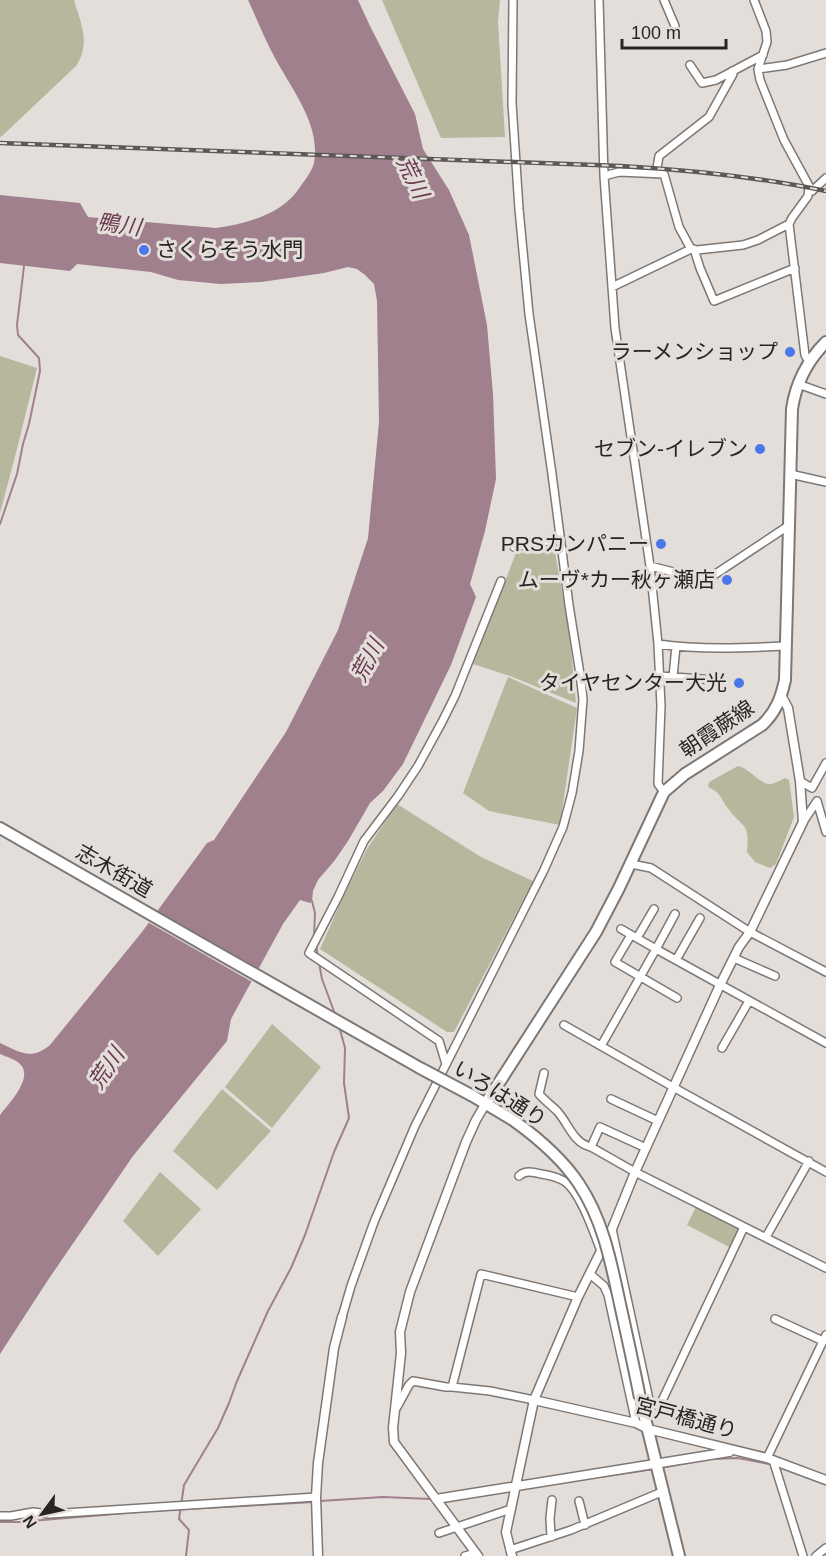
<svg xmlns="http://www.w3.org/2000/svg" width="826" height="1556" font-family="Helvetica,'Noto Sans JP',sans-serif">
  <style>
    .green { fill: #b6b79d }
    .water { fill: #a0808d }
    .pier { fill: #e4deda }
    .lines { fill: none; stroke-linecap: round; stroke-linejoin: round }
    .stream { stroke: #a0808d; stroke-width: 2 }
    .minor-casing { stroke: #7e7875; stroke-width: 10 }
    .tertiary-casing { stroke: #7e7875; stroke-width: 11 }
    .primary-casing { stroke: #7e7875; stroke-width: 14 }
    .minor { stroke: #fff; stroke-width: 7 }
    .tertiary { stroke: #fff; stroke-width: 8 }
    .primary { stroke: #fff; stroke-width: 10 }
    .rail-casing { stroke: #5c5856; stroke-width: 4.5 }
    .rail { stroke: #e4deda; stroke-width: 2; stroke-dasharray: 7; stroke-linecap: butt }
    .primary-bridge-casing { stroke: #7e7875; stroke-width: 14; stroke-linecap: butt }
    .primary-bridge { stroke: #fff; stroke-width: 10 }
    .poi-dot { fill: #4a77e9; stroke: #e4deda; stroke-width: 2 }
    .labels { text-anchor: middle; stroke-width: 6; stroke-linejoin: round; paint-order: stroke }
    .poi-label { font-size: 21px; fill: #272423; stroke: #e4deda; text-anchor: end }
    .street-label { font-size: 21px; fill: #272423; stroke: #e4deda }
    .water-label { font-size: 22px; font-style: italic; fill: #6b3b51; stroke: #e4deda }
  </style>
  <rect width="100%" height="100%" fill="#e4deda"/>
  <path class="green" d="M0,0H74C81,24 91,43 76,66L1,137H0Z
    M382,0H500L498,22L505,137L441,138Z
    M0,356L37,368L17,449L0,513Z
    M555,552L570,638L576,703L510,676L473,664L516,553Z
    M508,677L577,708L560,825L489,811L463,793Z
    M738,766C750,768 761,786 771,784C776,783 781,780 785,778L789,780L794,817L776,864L770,868L755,862L747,852C750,820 742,829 727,807C720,797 721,793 708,787L709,782Z
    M397,804L481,857L533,881L454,1032H447L320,949L344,895L367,849Z
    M272,1024L321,1067L272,1128L225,1087Z
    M222,1089L271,1131L217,1190L173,1151Z
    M160,1172L201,1209L158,1256L123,1221Z
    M696,1207L740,1229L731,1248L687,1225Z"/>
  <path class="water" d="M248,0H358L370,26L415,114L423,149L449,190L469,235L487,325L493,394L496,479L485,531L470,584L476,597L451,665L403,764L383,791L370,803L348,841L335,860L318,880L313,891L312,901L310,903L300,900L283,924L231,1019L227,1041L133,1156L48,1280L0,1354V1115C8,1104 33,1079 21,1065C16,1059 7,1057 0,1054V1043C20,1052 31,1061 50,1045L142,932L207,843L214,840L286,732L338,630L368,538L379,422L377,301L374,284L365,275L357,269L348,267L324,273L261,282L221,284L178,280L151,272L77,264L70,271L0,263V195L80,203L88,217L216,228C246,224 283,214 300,187C305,180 312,171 314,163C321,125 292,90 275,58C265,40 257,19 248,0Z"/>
  <path class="pier" d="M154,911L260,972L254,983L146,921Z"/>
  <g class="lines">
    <path class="stream" d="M0,524L17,474L23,444L29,424L40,371L39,358L18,335L17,325L24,266
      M312,901L315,913L314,937
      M316,945L318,957
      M319,963L322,979L335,1014
      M713,1459L738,1458L769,1464
      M777,1466L794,1472
      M660,1468L692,1462
      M600,1477L654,1469
      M473,1497L503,1492
      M320,1501L383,1497L431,1499
      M0,1522H19L150,1511L314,1502
      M186,1556L189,1530L179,1519L184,1485L218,1428L229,1403L237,1381L268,1311L291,1268L305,1235L334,1152L349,1118L344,1083L345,1048L339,1026"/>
    <g class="minor-casing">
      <path id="minor" d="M599,0L604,176L615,328L650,566L658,644L661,706L658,784L664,792
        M664,0L675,26
        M754,0L766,31L767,42L758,69L760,80L784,140L809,186L808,196L792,218L789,224L805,355L809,362
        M690,65L702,83L716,80L763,55
        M758,69L787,65L826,53
        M656,174L659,156L709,117L733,74L732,71
        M604,176L619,172L664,174L679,227L691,249
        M809,191H812L826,178
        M694,249L700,268L714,301L795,268
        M612,287L691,249L697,250L743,245L758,240L789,224
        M798,384L826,394
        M790,474L826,482
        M514,547L560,539
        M650,566L689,576L714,575L788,526
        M658,644C700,650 743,648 785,646
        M660,676L715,680
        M673,677L676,646
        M800,781L812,788L826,763
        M803,822L817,801L826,832
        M630,862L636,865L651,868L750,932L826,972
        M675,914L656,949L826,1043
        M631,935L615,962L677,998
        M637,938L654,909
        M734,958L775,976
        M676,960L700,918
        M564,1025L673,1087L826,1172
        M601,1046L656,949L621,929
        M722,1048L749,1001
        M446,1064L439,1041L309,953L338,897L364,841L398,796L418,766L442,722L455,696L501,581
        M544,1073L539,1094C544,1100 551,1105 557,1111C569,1124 573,1143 591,1147
        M611,1099L658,1121
        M646,1148L600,1127L591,1147L635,1172L826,1268
        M519,1176C525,1170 533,1172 541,1174C548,1175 557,1177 564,1181C580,1191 594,1233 601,1251
        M612,1229L650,1404H648
        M766,1237L809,1161
        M590,1274L604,1286L608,1295L636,1423
        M342,1317L351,1286L374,1222L415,1126L544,870L563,827L572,793L579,751L583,699L580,674L569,605L552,474L529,314L519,209L512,103L513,0
        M775,1319L823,1341
        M452,1387L481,1274L578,1297
        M650,1404L660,1405L744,1227
        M397,1407L409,1385L413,1381L446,1387H452L490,1391L534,1400
        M767,1458L826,1335
        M773,1460L803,1556
        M579,1501L585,1525
        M0,1516H11L33,1512L49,1514L316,1497
        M439,1533L511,1509
        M551,1537L550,1518L552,1500
        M510,1550L571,1530L664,1491
        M465,1556L476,1553
        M816,1556L826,1548"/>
    </g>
    <g class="tertiary-casing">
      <path id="tertiary" d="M534,1400L636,1423L648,1429L767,1458L826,1480
        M436,1499L729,1452
        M318,1556L316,1497L318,1463L334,1348L342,1317
        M478,1556L394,1442L393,1428L401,1353L400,1332L410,1292L466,1142L476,1120L486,1103
        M512,1556L506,1532L534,1400L578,1297L612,1229L635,1172L720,985L739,947L750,932L803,822L800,781L788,708L781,695"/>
    </g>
    <g class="primary-casing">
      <path id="primary" d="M0,828L209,948
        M471,1095L513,1120
        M486,1103L596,932L619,888L664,792L685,774L762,725C776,712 781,698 785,680L792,409C796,382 807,361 826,342
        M640,1398L679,1556"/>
    </g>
    <use href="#minor" class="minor"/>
    <use href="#tertiary" class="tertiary"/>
    <use href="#primary" class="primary"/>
    <g class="rail-casing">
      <path id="rail" d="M0,143L621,166C690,170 758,177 826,191"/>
    </g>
    <use href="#rail" class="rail"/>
    <g class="primary-bridge-casing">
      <path id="primary-bridge" d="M209,948L420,1068L471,1095
        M513,1120C538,1138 562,1158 579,1184C603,1220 611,1262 620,1304C627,1336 634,1367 640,1398"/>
    </g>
    <use href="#primary-bridge" class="primary-bridge"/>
  </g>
  <g class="poi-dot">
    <circle cx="144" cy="250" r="6"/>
    <circle cx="790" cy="352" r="6"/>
    <circle cx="760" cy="449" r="6"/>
    <circle cx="661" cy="544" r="6"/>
    <circle cx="727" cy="580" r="6"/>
    <circle cx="739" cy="683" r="6"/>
  </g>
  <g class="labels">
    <g class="poi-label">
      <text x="156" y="257" text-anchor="start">さくらそう水門</text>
      <text x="778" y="359">ラーメンショップ</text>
      <text x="748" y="456">セブン-イレブン</text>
      <text x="649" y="551">PRSカンパニー</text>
      <text x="715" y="587">ムーヴ*カー秋ヶ瀬店</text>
      <text x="727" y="690">タイヤセンター大光</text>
    </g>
    <g class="street-label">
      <text transform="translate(717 729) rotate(-34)" y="7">朝霞蕨線</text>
      <text transform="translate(114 871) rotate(30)" y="7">志木街道</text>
      <text transform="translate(500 1094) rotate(32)" y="7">いろは通り</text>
      <text transform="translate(686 1418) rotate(15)" y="7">宮戸橋通り</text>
    </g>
    <g class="water-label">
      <text transform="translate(413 177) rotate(64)" y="8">荒川</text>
      <text transform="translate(119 224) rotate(8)" y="8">鴨川</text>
      <text transform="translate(367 660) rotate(-62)" y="8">荒川</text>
      <text transform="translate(106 1068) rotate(-56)" y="8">荒川</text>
    </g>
  </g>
  <g transform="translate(42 1514) rotate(237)" stroke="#e4deda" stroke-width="4.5" paint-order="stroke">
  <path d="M0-4.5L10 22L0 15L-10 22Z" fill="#272423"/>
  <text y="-9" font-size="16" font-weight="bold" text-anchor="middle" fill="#272423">N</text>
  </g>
  <path d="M622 39v9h104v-9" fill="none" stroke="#272423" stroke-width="3"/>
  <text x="631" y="39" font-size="18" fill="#272423" stroke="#e4deda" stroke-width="4.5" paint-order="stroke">100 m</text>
</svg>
